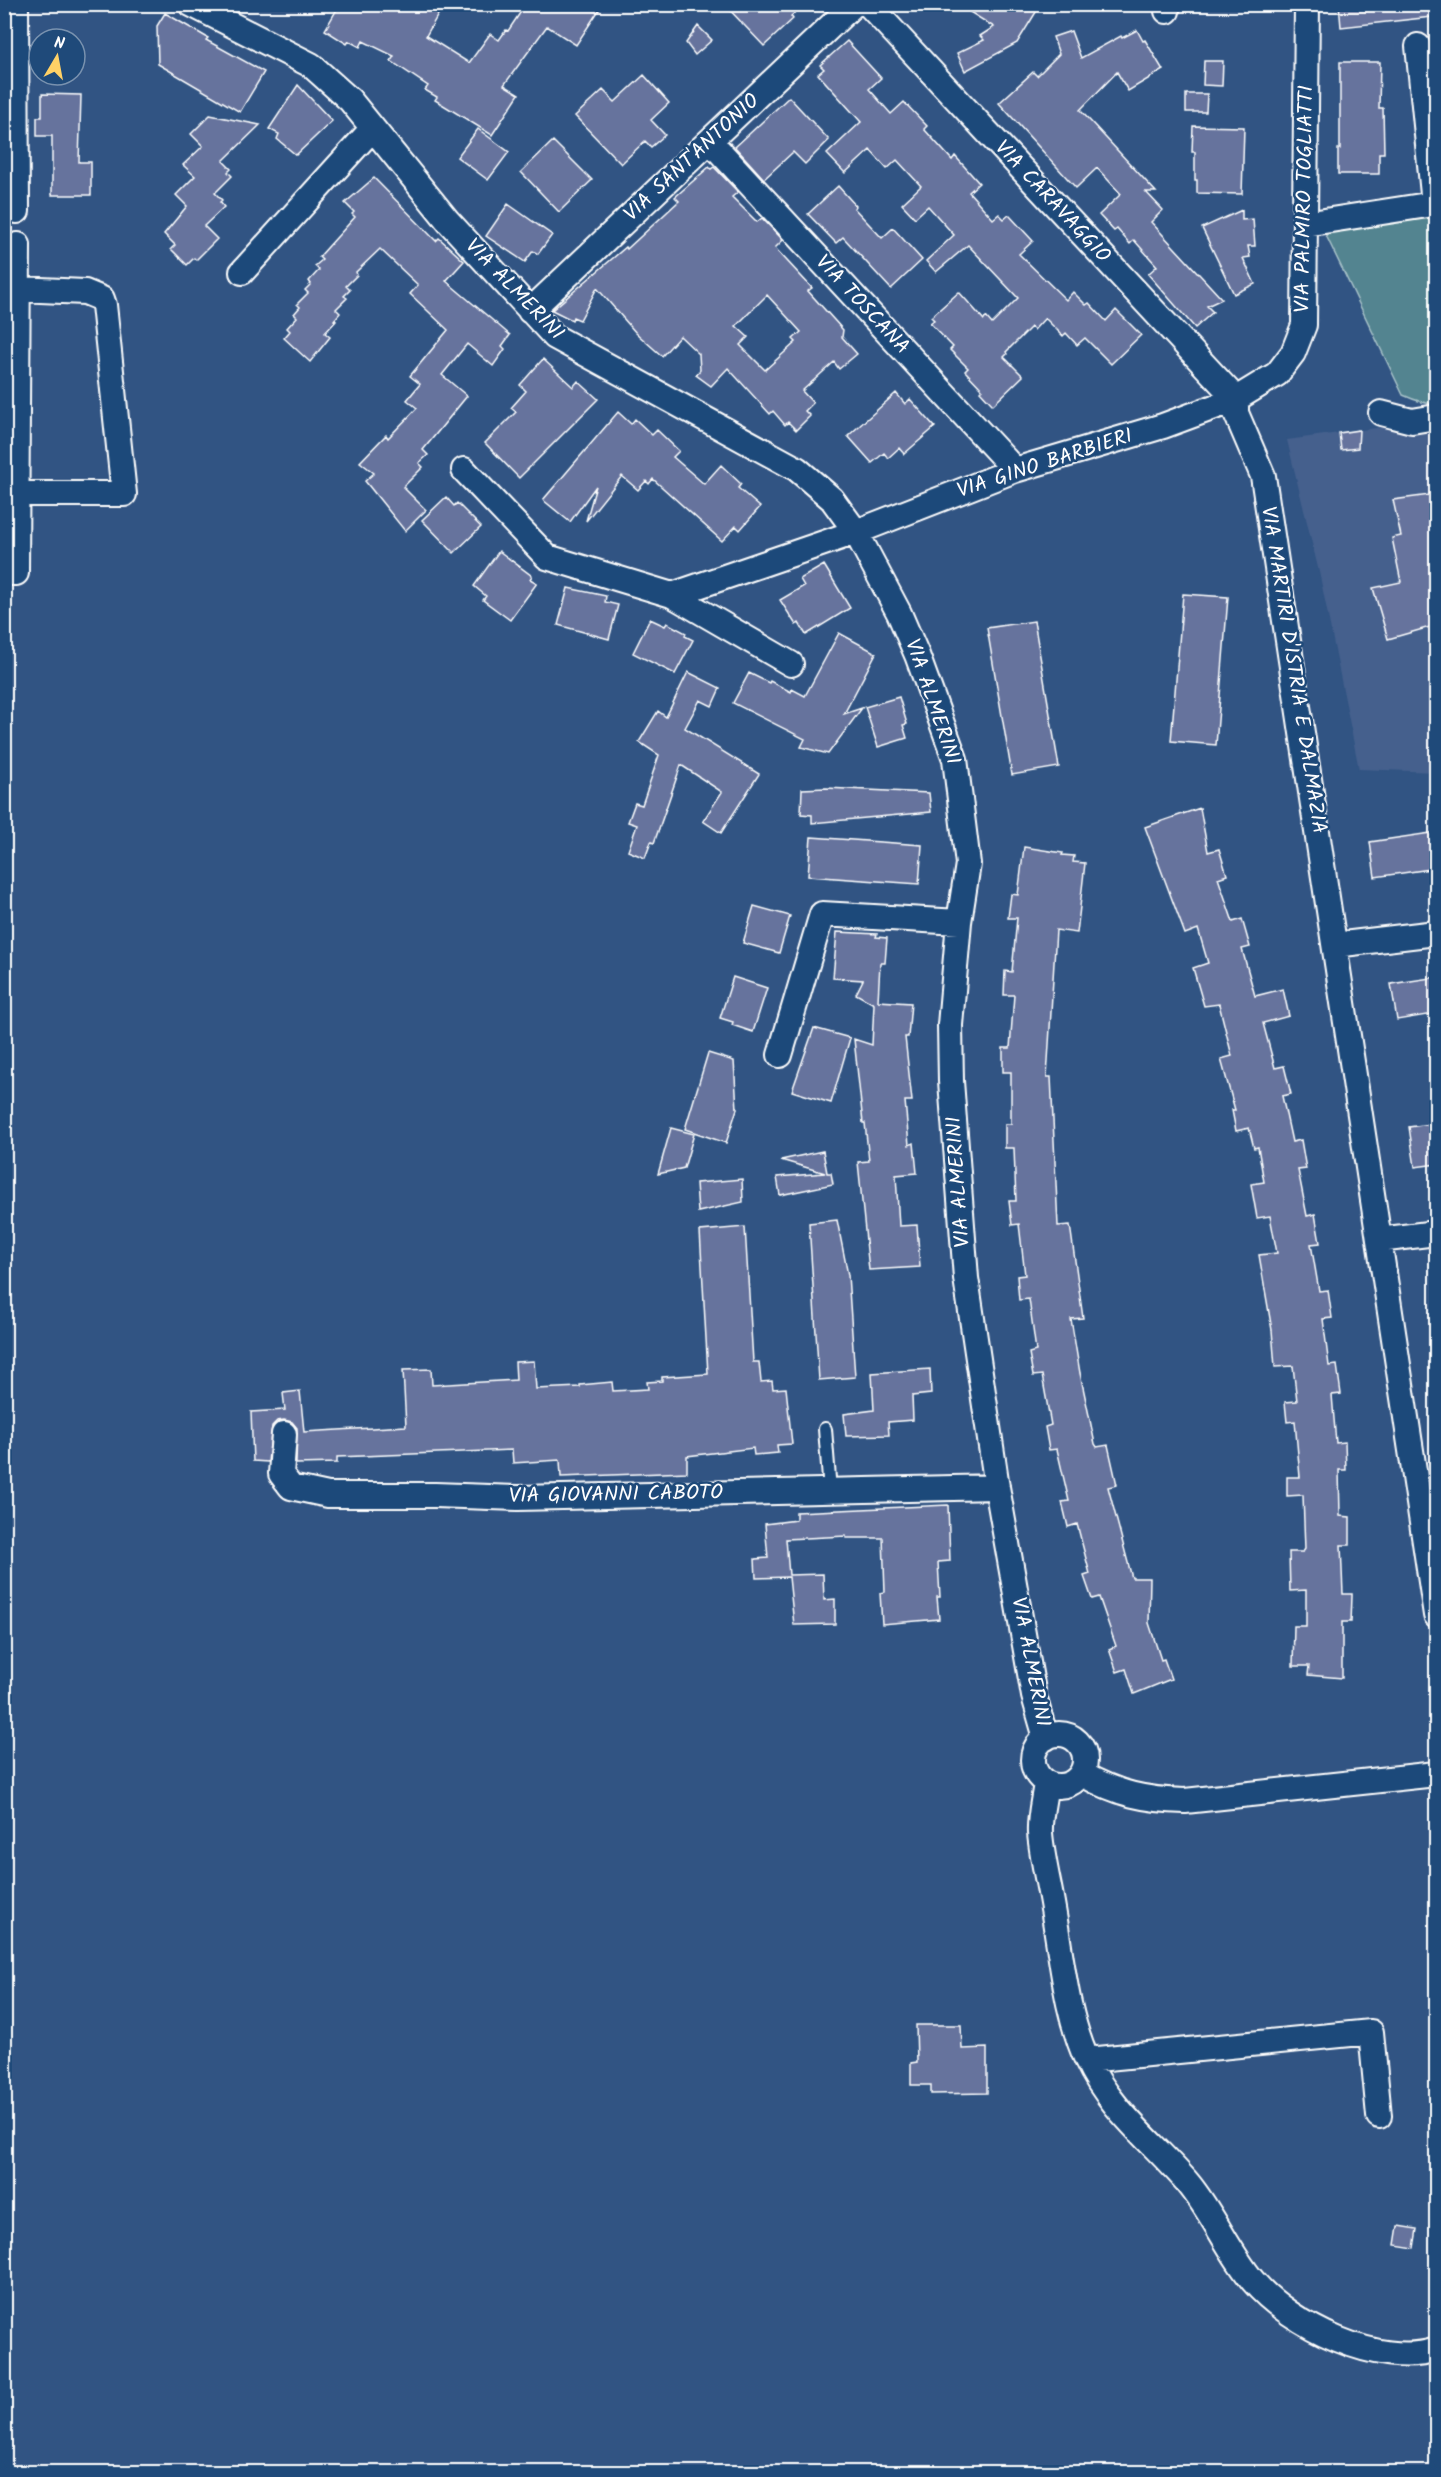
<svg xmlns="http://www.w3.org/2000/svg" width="1441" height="2477" font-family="Kalam,sans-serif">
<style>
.built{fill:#45608d}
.green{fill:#528490;stroke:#a8c2c8;stroke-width:1.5}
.building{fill:#66739d;stroke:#fff;stroke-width:1.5;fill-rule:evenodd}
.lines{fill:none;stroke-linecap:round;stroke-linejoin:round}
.service-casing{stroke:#fff;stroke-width:16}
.minor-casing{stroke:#fff;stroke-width:28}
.service{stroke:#1f4a7a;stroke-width:12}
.minor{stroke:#1f4a7a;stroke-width:24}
.labels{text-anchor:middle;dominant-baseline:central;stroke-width:5;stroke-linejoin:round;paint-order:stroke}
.street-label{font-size:21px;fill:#fff;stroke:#1f4a7a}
</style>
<rect width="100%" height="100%" fill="#315483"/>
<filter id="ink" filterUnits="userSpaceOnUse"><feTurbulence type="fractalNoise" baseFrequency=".0167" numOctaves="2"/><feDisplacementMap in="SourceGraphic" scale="12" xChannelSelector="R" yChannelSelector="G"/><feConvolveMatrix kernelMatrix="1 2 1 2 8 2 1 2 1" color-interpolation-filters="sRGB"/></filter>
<g filter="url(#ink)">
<path class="built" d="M1436,420v352l-77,-3 -39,-193 -33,-136z"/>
<path class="green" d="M1436,202v202c-12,0 -22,-4 -33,-9l-80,-166z"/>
<path class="building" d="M340,4h104l-18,32 43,27 21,-29 9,6 7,-10 2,1 18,-27h77l-27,41 -29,-19 -43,59 15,9 -27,41 -57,-35 2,-3 -12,-7 3,-4 -37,-25 3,-5 -31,-15 -3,6 -11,-6 -2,3 -22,-14z
M724,4h80l-13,12 2,3 -29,27z
M957,4h84l-24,39 -52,28 -8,-18 27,-13 -4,-4 14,-9z
M1339,4h92l1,13 -91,10z
M165,13l43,25 -2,2 58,32 -24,40 -82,-48 -1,-38z
M698,26l14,14 -17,15 -9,-12z
M1137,30l6,11 2,-1 18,30 -35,21 -11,-19 -37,38 76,82h-10l17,18 -12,12 71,77 -15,7 6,6 -18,16 -47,-54 9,-8 -23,-26 -4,4 -13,-15 -3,2 -15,-16 22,-21 -24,-26 -21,20 -77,-85 34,-31 4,4 22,-22 -6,-17 18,-6 10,27 40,-22 1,2z
M847,41l34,37 -12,11 22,25 13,-12 23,24 -3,3 28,31 3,-4 24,27 -10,9 24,27 6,-5 5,5 5,-4 24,26 -14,13 47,46 7,-8 13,13 3,-2 17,18 10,-11 25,25 -30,29 -26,-26 -8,7 -11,-12 -3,3 -18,-18 -11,12 -3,-3 -25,25 1,2 -3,3 19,19 -30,29 -13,-14 2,-2 -17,-18 3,-3 -18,-18 3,-3 -23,-24 4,-3 -3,-3 28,-25 25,28 2,-3 6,7 26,-26 -50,-53 -32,27 -10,-11 28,-26 -26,-29 -13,12 -13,-14 19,-18 -24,-26 -10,9 -17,-19 -25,23 -18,-19 34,-32 -43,-48 6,-5 -4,-4z
M1204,61h19l-1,25 -19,-1z
M1340,62h40l-1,46h4l1,45h-5v21h-41v-25h2z
M644,75l25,28 -18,17 14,15 -14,12 -6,-6 -24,23 -46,-48 28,-26 12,12z
M298,85l34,36 -36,34 -19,-16 2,-5 -10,-5z
M42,94l39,1 -2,67h12v33h-39v-59h-15v-19h5z
M1186,94h21l-1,18h-20z
M789,97l40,43 -24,24 -12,-12 -29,27 -29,-32z
M210,115l50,10 -37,36 8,8 -3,3 4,4 -17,17 7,7 -2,2 4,5 -20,19 13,13 -21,21 -2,-2 -7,7 -16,-16 4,-4 -11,-11 23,-28 -11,-11 19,-19 -12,-11 20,-19 -12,-12z
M1193,126l51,1 -2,67 -45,-1v-13h-2v-28h-3z
M478,129l31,23 -21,28 -31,-23z
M553,141l39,39 -33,32 -38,-40z
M709,167l2,2 3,-2 24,25 -6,5 25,25 5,-4 21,22 -8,8 37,40 -4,3 35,39 -1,7 15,17 -18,15 -5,-7 -32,29 11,12 -8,8 5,5 -14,14 -8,-8 -3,3 -12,-14 -3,3 -42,-46 -17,18 -15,-11 4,-5 -1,-16 -19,-18 -18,20 -26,-23 -39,-45 -17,32 -7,-3 -1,3 -20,-10 74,-63 1,2 52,-48 -4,-4zM767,295l34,37 -8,7 3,3 -31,28 -25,-25 8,-8 -12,-11z
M374,178l62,63 3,-3 25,23 -18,20 64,54 -8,11 3,3 -12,17 -26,-22 -25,31 25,21 -44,54 5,5 -9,8 4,4 -20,20 23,23 -21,21 -40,-50 9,-8 -14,-11 26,-27 2,3 29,-30 -10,-8 13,-16 -10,-8 38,-46 -38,-36 8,-9 -38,-36 -24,23 1,3 -11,11 4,4 -6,6 3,2 -11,11 4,4 -6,7 2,1 -11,12 5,4 -20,25 -26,-24 6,-7 -3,-3 10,-11 -3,-3 6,-7 -3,-3 11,-11 -3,-3 6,-6 -2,-3 10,-11 -4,-4 7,-6 -3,-3 36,-40 -3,-3 2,-2 -9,-9z
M838,186l18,20 -2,2 28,30 11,-10 29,32 -31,29 -48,-52 -7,6 -28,-29z
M508,204l44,31 -14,19 -5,-3 -8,11 -39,-26z
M1242,210v10l11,-1 2,27h-7l2,11 -7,1 12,26 -21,10 -32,-66z
M543,359l30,28 5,-6 20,18 -79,79 -34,-35 31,-31 -5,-4 15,-17 -6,-6z
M896,393l9,11 5,-5 25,28 -31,27 -5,-6 -11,10 -4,-5 -12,10 -24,-27z
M618,412l13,12 4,-5 17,16 5,-5 22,21 -6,6 31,27 17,-19 20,19 -3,4 22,19 -20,23 -4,-4 -14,15 -69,-62 -4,5 -3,-3 -8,9 -16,-14 -36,45 10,-35 -26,36 -27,-22z
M1359,430l-1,18 -17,2 -2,-17z
M1437,494v131l-49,14 -15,-51 28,-6 -9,-44 9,-2 -8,-36z
M446,497l8,9 3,-3 24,24 -27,26 -32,-33z
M499,551l33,25 -2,3 7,4 -27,37 -27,-20 3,-4 -12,-10z
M824,565l26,43 -44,27 -7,-12 -3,2 -16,-25 24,-14 -4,-7z
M568,588l38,8 -1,6 13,3 -9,34 -51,-14z
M1183,594l45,3 -12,148 -45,-4z
M650,619l15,7 2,-3 19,10 -1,3 8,4 -18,34 -42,-21z
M1034,621l25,146 -47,8 -25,-147z
M839,633l37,20 -32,61 18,-6 -34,46 -27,-7 4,-8 -72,-36 16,-30 20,10 1,-2 21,11 1,-3 13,7z
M688,672l32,16 -8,18 -12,-6 -15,28 74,46 -38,59 -18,-12 19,-29 -41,-27 -27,78 -3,-1 -6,16 -17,-7 9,-26 -9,-3 7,-19 7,2 17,-50 -20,-13 19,-31 8,6z
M899,697l8,27 -4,1 4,13 -29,9 -13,-40z
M826,788l103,5 2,19 -119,11v-8l-11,-1 1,-25z
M1200,808l8,44 11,-3 8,26 -9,3 15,44 9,-3 8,28 -8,2 13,47 28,-7 6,27 -26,7 12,45 9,-2 7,28 -9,2 10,46 9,-2 5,29 -8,1 9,46 8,-2 5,29 -9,1 8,47 9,-1 4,28 -9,1 6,47 8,-1 4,29 -9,1 4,48 9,-1 1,28h-7l1,46 10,1v28h-9l2,49h9v2l-1,26h-9v56l-34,-3 1,-9h-16l1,-40h12v-36l-16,1 -1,-39h14l2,-3 -2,-54 -16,1v-19h13l-5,-56 -8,1 -2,-20 12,-1 -4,-35 -18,1 -3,-37 -13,-75 18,-2 -7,-37 -13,2 -6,-34 13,-2 -6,-35 -4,1 -5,-20 -13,3 -4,-21h3l-14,-51 11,-3 -13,-52 -15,2 -11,-38 15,-5 -10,-34 -13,5 -40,-107z
M1437,832v36l-62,9 -5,-35z
M811,837l111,8 -3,39 -111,-8z
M1024,847l39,6 -1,2 12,1 -1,6 12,1 -8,70 -21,-3 -9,147h4l7,149 12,-1 13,93 -12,1 9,54 15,71 2,3 11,-2 9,40 -9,2 24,91h18l-1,45 12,37 3,-1 7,20 -37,15 -8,-25 -9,3 -8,-23 7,-3 -17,-49 -7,2 -8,-23 6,-2 -13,-50 -9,3 -6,-25 7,-1 -12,-52 -8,1 -4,-23 6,-2 -9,-50 -9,1 -4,-23 7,-2 -7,-52 -10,1 -2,-24 8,-1 -6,-51 -7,1 -3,-24h7l-2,-53h-9v-24h6v-52h-8v-24h7l4,-53h-10l1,-24 7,1 5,-54h-9l3,-24 7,1z
M754,906l36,10 -11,37 -36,-10z
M837,932l40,2 -1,3 11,1 -2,25h-5l-2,38 33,2 -3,34h-3l7,64h-7l4,44 5,-2 3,30 -21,2 3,51 18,-1 3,42 -51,3 -11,-108 11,-1 -4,-38h-2l-9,-84 18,6 2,-41 -18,-10 7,-14 -30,-2z
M733,977l34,11 -14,44 -21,-7 1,-3 -13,-4z
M1437,977v31l-5,1 1,5 -36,6 -6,-36z
M814,1028l36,10 -19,65 -39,-12z
M708,1053l26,8 3,48 -11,34 -41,-14z
M1437,1123v41l-22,3 -6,-40z
M671,1128l23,6 -10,34 -26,6z
M823,1151l4,22h4l2,11 -53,11 -3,-18 48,-4 -44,-13z
M742,1179l1,23 -45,10 -2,-29z
M837,1220l11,55 7,102 -36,3 -10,-157z
M745,1227l8,135h6l2,20 11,-1 1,8 13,-1 6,56 -15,1 1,8 -24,2 -1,-7 -66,8v16l-126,5 -1,-17 -47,3 -1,-13 -175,7v6l-41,1 1,-36 -5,-6 -8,-2 -7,1 -5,5 -4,36 -15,-1 -2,-49 34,-2 -2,-17 17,-2 4,41 102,-6 -3,-56 28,-1 1,16 84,-5 -1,-18 19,-1 2,28 44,-2v-2l32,-3 1,9 35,-2 -1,-7 15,-1v-4l46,-3 -8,-143z
M930,1369l1,25 -19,2 1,24 -25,2 1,13 -43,1 -2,-22 30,-4 -2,-37z
M948,1505l2,56 -12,1 2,35h-3l2,22 -57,5 -2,-31 5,-1 -2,-54h-37v-2l-60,3 3,36 34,-1 1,26 11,-1v25l-41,1 -5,-48 -33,1 -1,-19 13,-1 -3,-34 31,-4v-8z
M916,2025h45l1,24 25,-1v45l-56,1v-9h-20v-22l6,-1z
M1398,2226l19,3 -3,19 -19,-3z"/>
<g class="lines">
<defs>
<path id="service" d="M825,1429l5,62"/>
<path id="minor" d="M16,4l1,207
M191,4l120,61 39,35 98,121 107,116 242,132 35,30 24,33 43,81 18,42 38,104 13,105 -9,58 -9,103 1,56 15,197 31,209 37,209 12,42
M868,4l368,395
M1167,11v-7
M710,141l305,329
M1305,224l129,-20 -16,-158
M242,272l130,-143
M530,311l324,-307
M1236,399v14l27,63 173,1139
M1381,413l31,8 24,-4
M464,470l83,87 125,38 184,-63 159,-62 148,-44 73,-27 41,-25 16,-21 11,-28 3,-321
M16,494h108l-20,-189 -2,-6 -17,-7 -67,-3
M4,573h12l2,-328
M672,595l119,69
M1335,945l101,-12
M780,1055l42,-141 137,8
M1379,1240l57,-7
M284,1434l-3,40 10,13 37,8h107l83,3 479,-11
M1033 1760a26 26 0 1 1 52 0a26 26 0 1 1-52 0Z
M1082,1774c36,20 63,26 103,27l251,-27
M1046,1783c-2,16 -7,34 -6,50 2,25 9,51 13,76 9,50 13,105 34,151 22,49 67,83 101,123 25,30 40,68 65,98 37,44 127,88 183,69
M1087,2060l284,-28 8,84"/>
</defs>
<use href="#service" class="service-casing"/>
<use href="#minor" class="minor-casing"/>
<use href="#service" class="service"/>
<use href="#minor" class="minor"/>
</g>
</g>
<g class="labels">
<g class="street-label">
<text transform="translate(692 158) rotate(-43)">VIA SANT'ANTONIO</text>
<text transform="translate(1305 199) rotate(-89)">VIA PALMIRO TOGLIATTI</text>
<text transform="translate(1052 202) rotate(47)">VIA CARAVAGGIO</text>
<text transform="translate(514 290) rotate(46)">VIA ALMERINI</text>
<text transform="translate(862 305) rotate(47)">VIA TOSCANA</text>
<text transform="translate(1045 464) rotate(-18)">VIA GINO BARBIERI</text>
<text transform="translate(1293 670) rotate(81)">VIA MARTIRI D'ISTRIA E DALMAZIA</text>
<text transform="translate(932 702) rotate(71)">VIA ALMERINI</text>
<text transform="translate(959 1182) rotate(-94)">VIA ALMERINI</text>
<text transform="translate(616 1495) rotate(-1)">VIA GIOVANNI CABOTO</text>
<text transform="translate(1030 1662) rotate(79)">VIA ALMERINI</text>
</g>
</g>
<rect width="1441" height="2477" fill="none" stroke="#1f4a7a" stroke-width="24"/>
<rect x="12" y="12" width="1417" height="2453" fill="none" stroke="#fff" stroke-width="2" filter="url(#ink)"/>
<g transform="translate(57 57) rotate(10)"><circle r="28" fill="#1f4a7a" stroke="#7992af" stroke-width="1.5"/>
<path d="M0-4.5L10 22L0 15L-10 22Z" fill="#ffd166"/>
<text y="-9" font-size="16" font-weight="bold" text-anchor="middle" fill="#ffffff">N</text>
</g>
</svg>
